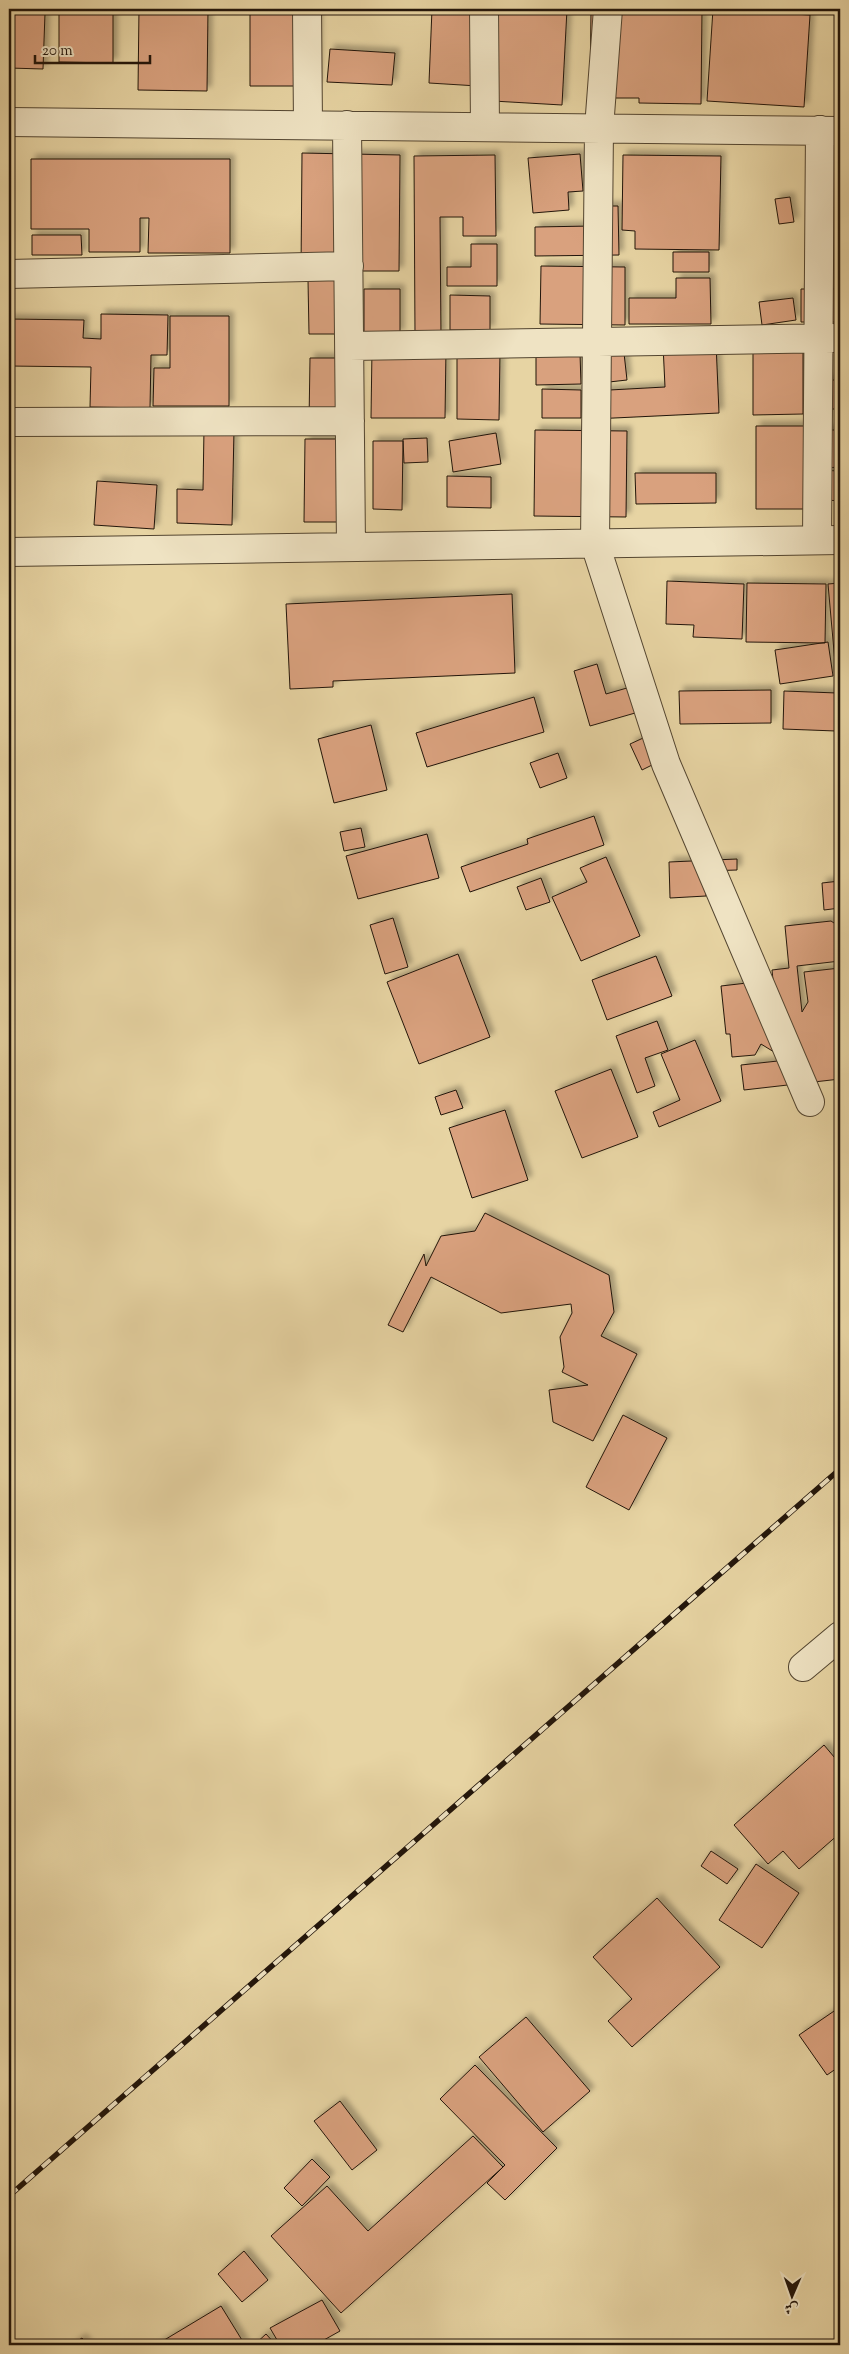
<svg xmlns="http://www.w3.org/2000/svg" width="849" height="2354" font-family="'Sorts Mill Goudy',Amiri,serif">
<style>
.building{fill:#d9a17e;stroke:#22150a;filter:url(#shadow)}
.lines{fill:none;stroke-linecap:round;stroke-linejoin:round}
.minor-casing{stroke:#534530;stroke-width:30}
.minor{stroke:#efe3c3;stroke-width:28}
.rail-casing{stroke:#22150a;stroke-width:5.5}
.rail{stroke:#efe3c3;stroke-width:4;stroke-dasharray:11;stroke-linecap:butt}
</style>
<defs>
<filter id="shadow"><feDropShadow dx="4.5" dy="-4.5" stdDeviation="2.5" flood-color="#0004"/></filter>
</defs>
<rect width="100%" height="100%" fill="#e7d4a3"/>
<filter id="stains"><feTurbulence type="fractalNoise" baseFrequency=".004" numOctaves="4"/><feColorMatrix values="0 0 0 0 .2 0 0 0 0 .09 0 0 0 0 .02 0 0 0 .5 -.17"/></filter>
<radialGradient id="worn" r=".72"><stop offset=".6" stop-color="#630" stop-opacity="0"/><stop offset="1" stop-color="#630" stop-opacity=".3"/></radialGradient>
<path class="building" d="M59,9h54v54l-54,-1z
M139,9h69l-1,82 -69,-1z
M250,9h68l-1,77h-67z
M432,9l50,2 -4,75 -49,-3z
M498,9h69l-5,96 -69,-4z
M591,9h111l-1,95 -62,-1v-5h-49z
M713,9l97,6 -6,92 -97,-6z
M9,12l36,1 -2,56 -34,-1z
M330,49l65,4 -3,32 -65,-3z
M302,153l98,2 -1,116h-98z
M580,154l3,37 -15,1 1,18 -36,3 -5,-55z
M495,155l1,81h-33v-19h-23l1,119 -26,-1 -1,-179z
M623,155l98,1 -2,94 -84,-1v-18l-13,-1z
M31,159h199v94h-82l1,-35h-9v34h-51v-23h-58z
M790,197l4,25 -15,2 -4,-25z
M592,206h26l1,49 -84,1v-29l57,-1z
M32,235h49l1,20h-50z
M471,244h26v42h-50v-19h24z
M673,252h36v20h-36z
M541,266l84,1v58l-85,-1z
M676,278h34l1,46h-82v-26h47z
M357,279v55h-48l-1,-54z
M364,289h36v45h-36z
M801,289h39v33h-39z
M450,295l40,1v34h-40z
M793,298l3,22 -34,5 -3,-23z
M101,314l67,1 -1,40h-16l-1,53 -60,-1 1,-40 -82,-1v-47l75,1 -1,18 18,1z
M170,316h59v90h-76l1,-38h16z
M753,341h50v73l-50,1z
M716,343l3,70 -126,6 -2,-28 74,-4 -2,-42z
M372,349h74l-1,69h-74z
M457,352h43l-1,68 -42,-1z
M624,353l3,27 -36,4 -4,-27z
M536,354h44l1,30 -45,1z
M310,358h48l-1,66 -48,-1z
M812,380h28v29h-28z
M542,389l39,1v28h-39z
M756,426h51v83h-51z
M204,429l30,1 -2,95 -55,-2v-34l26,1z
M535,430l92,1 -1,86 -92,-1z
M824,430h16v37l-16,1z
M496,433l5,31 -48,8 -4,-31z
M427,438l1,24 -24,1 -1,-24z
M305,439h53l-1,83h-53z
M373,441h30l-1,69 -29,-1z
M815,470l25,1v30l-27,-2z
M635,473h81v30l-80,1z
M447,476l44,1v31l-44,-1z
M97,481l60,4 -3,44 -60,-4z
M667,581l77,3 -2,55 -49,-2 1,-12 -28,-1z
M747,583l79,1 -1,59 -79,-1z
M840,583v136l-12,-135z
M512,594l3,79 -182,8v6l-43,2 -4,-85z
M828,642l5,34 -53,8 -5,-34z
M597,664l9,30 28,-8 8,25 -52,15 -16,-55z
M771,690v33l-91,1 -1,-33z
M784,691l53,2 -1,38 -53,-2z
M534,697l10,35 -117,35 -11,-34z
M371,725l16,65 -53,13 -16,-64z
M652,734l12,25 -22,11 -12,-26z
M558,753l9,25 -27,10 -10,-25z
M594,816l10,29 -134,47 -9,-25 67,-23 -1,-5z
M361,828l4,19 -21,4 -4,-19z
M427,834l12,44 -81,21 -12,-43z
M606,857l34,79 -59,25 -29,-64 35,-15 -7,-14z
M737,859v11l-32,1 1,25 -36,2 -1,-36z
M541,878l9,24 -24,8 -9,-23z
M840,881v27l-16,2 -2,-27z
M393,918l15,49 -23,7 -15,-49z
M831,921l9,6v34l-43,5 5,46 6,-10 -4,-30 36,-4v111l-96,11 -3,-25 46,-5 -26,-16 -6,11 -23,2 -2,-23h-4l-5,-48 52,-6 -1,-10 17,-2 -4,-42z
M458,954l32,83 -71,27 -32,-82z
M656,956l16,40 -65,24 -15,-40z
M657,1021l11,29 -23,8 10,28 -18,7 -21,-57z
M695,1040l26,61 -62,26 -6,-15 27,-12 -19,-46z
M611,1069l27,68 -56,21 -27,-67z
M456,1090l7,18 -22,7 -6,-18z
M505,1110l23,70 -56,18 -23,-70z
M485,1213l124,62 5,37 -13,24 36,18 -44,87 -40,-19 -4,-32 39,-5 -26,-13 2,-5 -4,-30 12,-24 -1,-9 -70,9 -70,-36 -28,55 -15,-7 36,-71 2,12 15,-30 34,-5z
M623,1415l44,23 -38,72 -43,-23z
M824,1745l16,19v69l-41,36 -16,-18 -15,13 -34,-39z
M711,1851l27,18 -11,15 -26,-18z
M756,1864l43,29 -37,55 -43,-28z
M657,1898l63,69 -88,80 -24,-26 24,-22 -39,-42z
M840,2007v59l-13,9 -28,-40z
M526,2017l64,74 -47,41 -64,-75z
M475,2065l82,83 -52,52 -18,-17 18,-18 -65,-66z
M340,2101l37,49 -25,20 -38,-49z
M473,2136l30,31 -162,146 -70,-77 56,-50 41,45z
M312,2159l18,18 -28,29 -18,-18z
M244,2251l24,29 -26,22 -24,-28z
M322,2300l18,31 -25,14h-35l-10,-17z
M221,2306l24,39h-89z
M266,2334l10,11h-22z
M82,2338l6,7h-17z"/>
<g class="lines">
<defs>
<path id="minor" d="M307,9l1,116
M484,9l1,118
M608,9l-9,119 -4,416 71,220 144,338
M9,122l831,9
M347,125l4,422
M9,274l340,-8
M350,346l490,-8
M9,422l341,-1
M817,540l3,-410
M9,552l831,-12
M803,1667l37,-31"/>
</defs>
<use href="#minor" class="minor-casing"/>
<use href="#minor" class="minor"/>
<defs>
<path id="rail" d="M9,2196l831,-727"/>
</defs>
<use href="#rail" class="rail-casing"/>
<use href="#rail" class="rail"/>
</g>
<rect width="849" height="2354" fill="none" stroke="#e7d4a3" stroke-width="30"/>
<rect x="10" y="10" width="829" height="2334" fill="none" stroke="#22150a" stroke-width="2.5"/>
<rect x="15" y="15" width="819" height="2324" fill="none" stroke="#22150a"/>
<g transform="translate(792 2296) rotate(182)" stroke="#efe3c3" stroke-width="4" paint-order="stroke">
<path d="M0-4L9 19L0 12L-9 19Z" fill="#22150a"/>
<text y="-8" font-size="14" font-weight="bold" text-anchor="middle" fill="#22150a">ش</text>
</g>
<path d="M35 55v8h115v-8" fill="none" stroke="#22150a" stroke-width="2.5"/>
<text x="42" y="55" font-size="15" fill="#22150a" stroke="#efe3c3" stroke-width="4" paint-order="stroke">20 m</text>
<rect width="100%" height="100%" filter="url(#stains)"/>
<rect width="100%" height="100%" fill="url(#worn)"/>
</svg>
